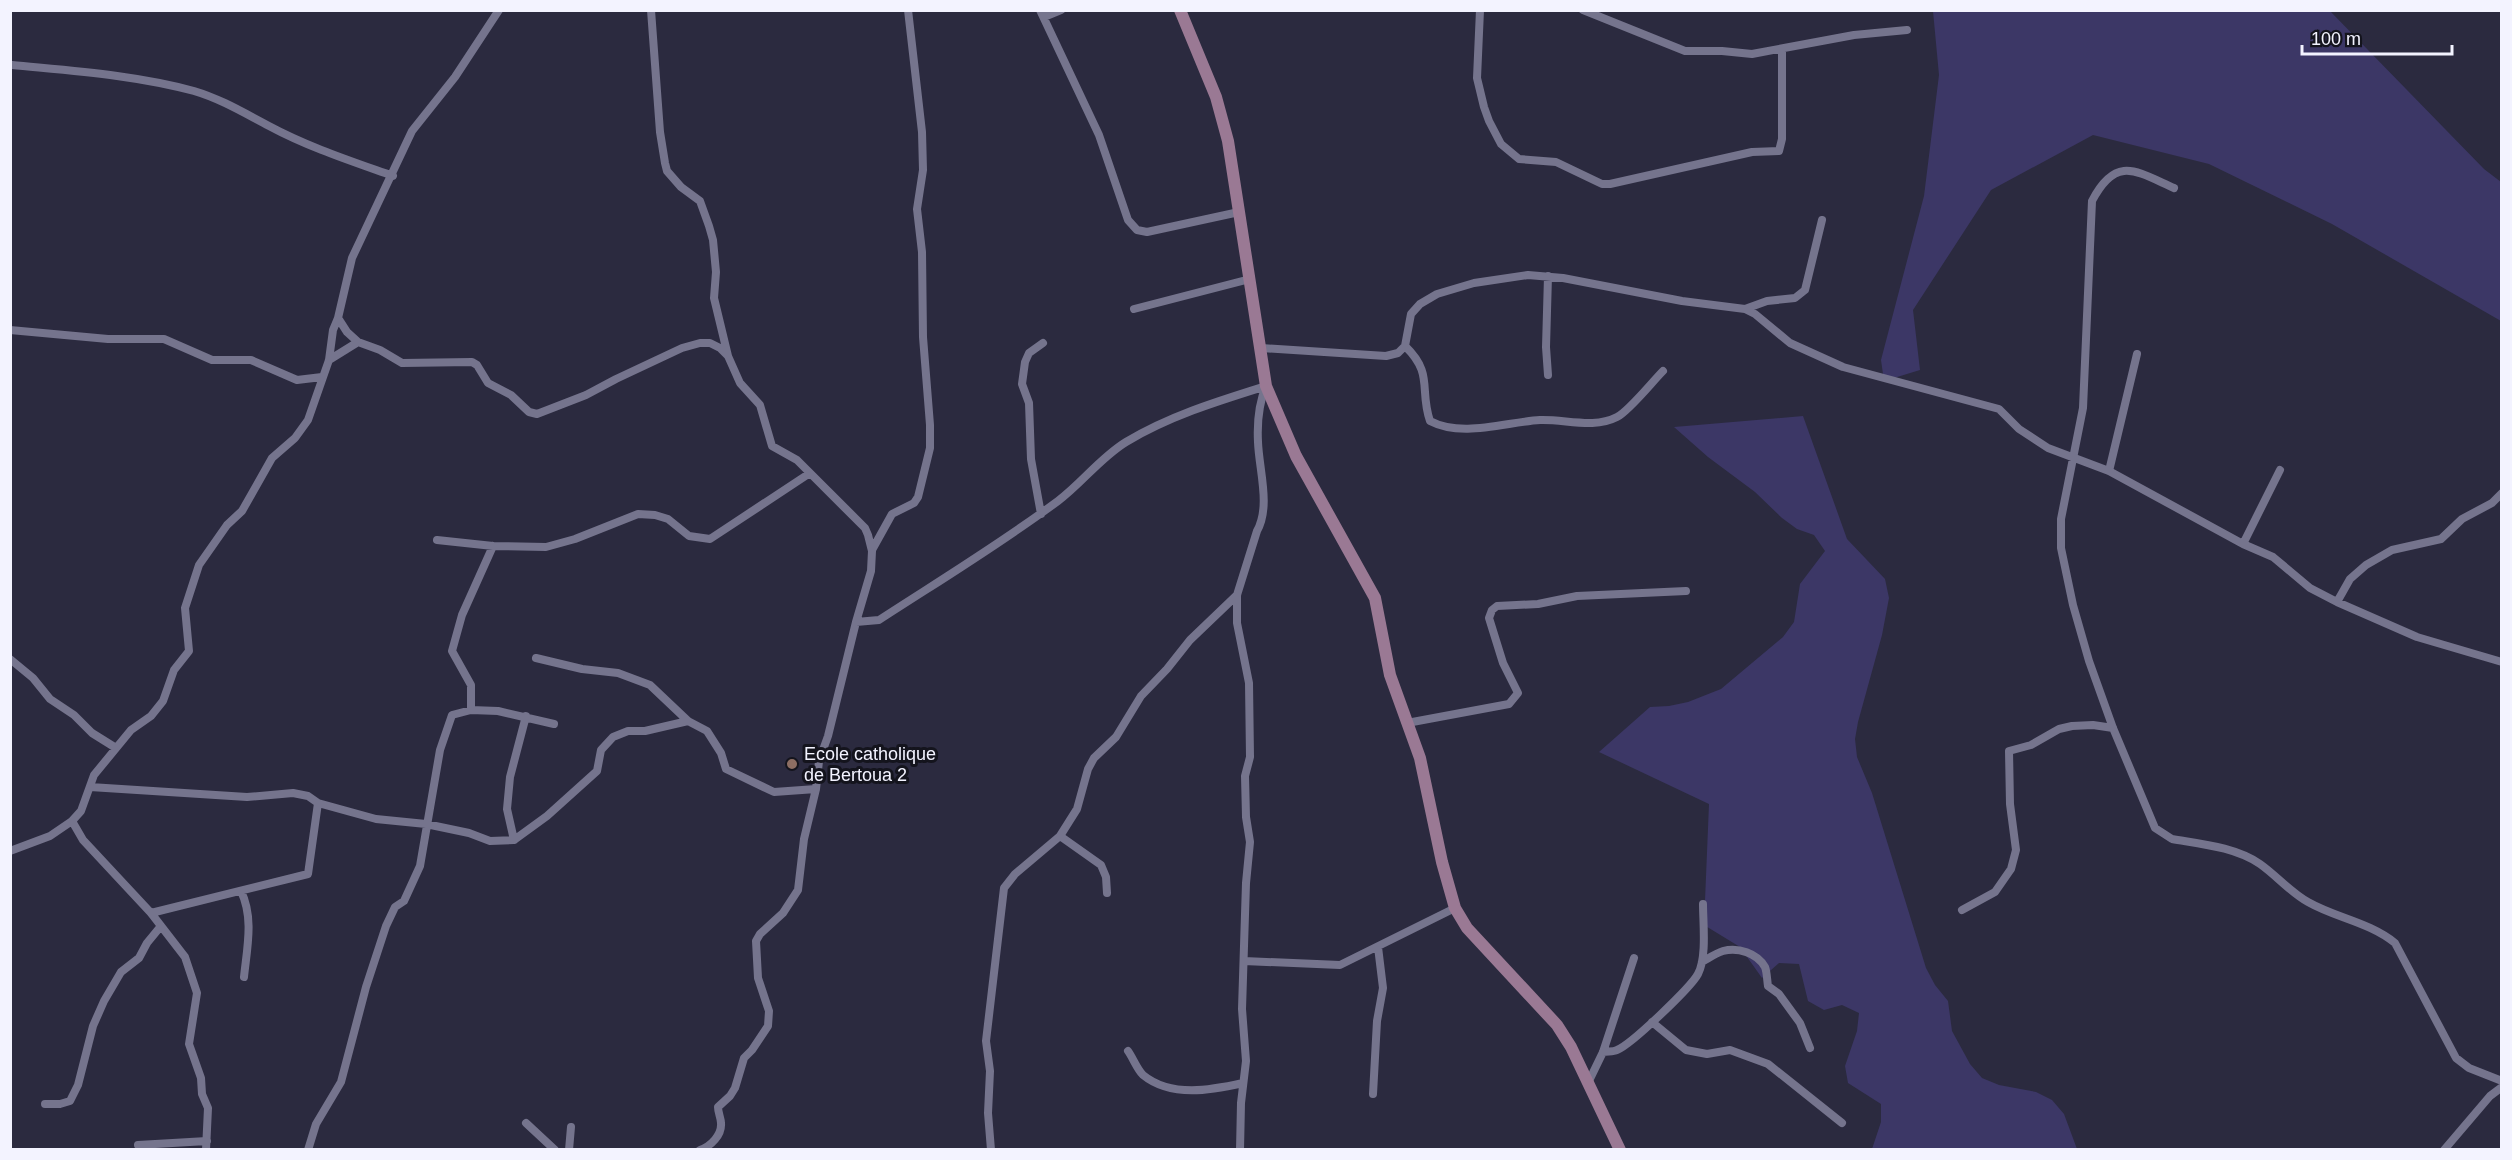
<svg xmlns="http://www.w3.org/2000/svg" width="2512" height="1160" font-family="Helvetica,sans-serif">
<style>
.green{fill:#3c3766}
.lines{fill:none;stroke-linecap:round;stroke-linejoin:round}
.street{stroke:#75748d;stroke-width:8}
.secondary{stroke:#9a7994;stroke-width:12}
.education-dot{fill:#8d6e63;stroke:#14141d;stroke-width:2}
.labels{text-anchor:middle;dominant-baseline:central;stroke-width:6;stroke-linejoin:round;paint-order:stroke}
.poi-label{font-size:18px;fill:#f3f3ff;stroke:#14141d;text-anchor:start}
</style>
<rect width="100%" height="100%" fill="#2b2a3f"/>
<path class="green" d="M1933,11h397l154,158 17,13v139l-169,-97 -123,-60 -116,-29 -102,55 -78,120 7,60 -36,11 -3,-21 43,-164 15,-121z
M1803,416l44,123 38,40 4,19 -7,37 -24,87 -3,17 2,18 15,36 54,175 9,17 13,16 4,30 18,33 12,14 17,7 37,7 16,8 12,14 13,35h-205l9,-27v-18l-33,-21 -3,-17 12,-35 2,-18 -17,-8 -18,5 -16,-9 -9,-37 -20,-1 -17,15 -22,-31 -36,-22 5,-121 -110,-52 51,-45 19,-1 19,-4 33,-13 62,-52 11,-15 6,-38 25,-33 -11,-16 -17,-6 -15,-11 -27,-26 -47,-35 -34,-30z"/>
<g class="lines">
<path class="street" d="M499,10l-44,67 -43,54 -60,127 -14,60 9,14 11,10 22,8 22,13 70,-1 5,3 11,18 23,12 18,17 8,2 49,-19 30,-16 66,-31 18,-5h10l10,5 8,8 12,27 20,22 12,41 25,14 68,68 3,7 4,16 -1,20 -15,51 23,-2c60,-39 121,-76 179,-119 24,-18 42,-43 68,-59 43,-26 92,-41 140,-56
M651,10l9,122 5,31 2,8 14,16 19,14 9,25 4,14 3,32 -2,26 14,58
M1040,10l59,125 29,85 9,10 10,2 92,-20
M1480,10l-3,68 7,29 5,14 12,23 18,15 37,3 46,22h8l142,-32 27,-1 3,-12v-89
M1583,10l102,41h37l30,3 102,-19 53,-5
M1044,17l17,-7
M12,65c61,6 123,10 182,26 27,8 50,22 75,35 39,21 82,35 124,50
M2174,188c-38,-17 -58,-33 -82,13l-9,207 -22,111v29l12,57 16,56 24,67 42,100 17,11c29,5 63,8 88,25 17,12 30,28 48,38 28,16 61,20 87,41l61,115 13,10 33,13
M1548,276l-2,71 2,28
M1134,309l116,-30
M1745,309l22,-8 28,-3 10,-8 17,-70
M10,330l98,9h56l48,21h39l46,20 25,-3
M1405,346c29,28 14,43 25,75 32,17 76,1 110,-1 25,-1 54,9 77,-3 12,-6 35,-35 46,-46
M1261,348l125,8 12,-3 7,-7 6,-32 9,-10 17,-10 37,-11 54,-8 35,3 119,23 63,8 10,5 35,29 53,24 156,42 20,20 29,19 61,23 134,73 30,13 37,31 27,14 80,35 85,25
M329,360l29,-18
M2109,471l28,-117
M1041,514l-10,-55 -2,-56 -7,-19 3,-22 4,-9 14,-10
M437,540l56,6 53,1 29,-8 63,-25 17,1 13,4 21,17 21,3 100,-66
M2243,544l37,-74
M872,550l20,-36 22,-11 4,-6 12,-49v-23l-7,-88 -1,-85 -5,-43 6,-39 -1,-38 -14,-122
M2337,602l13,-23 16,-14 26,-15 49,-11 21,-20 30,-16 10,-10
M536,658l46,11 36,4 32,12 38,36 19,10 14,22 5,16 48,23 42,-3
M10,659l23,19 17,21 24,16 18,18 24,15
M471,710l27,1 56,13
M1407,723l102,-19 9,-11 -15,-30 -14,-45 3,-8 5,-4 41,-2 39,-8 109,-5
M90,787l157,10 46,-4 15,3 10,7 58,16 50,5 43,9 21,8 24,-1 33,-24 50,-45 4,-21 12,-13 15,-6h17l43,-10
M72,821l11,19 68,73 34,44 12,36 -8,51 12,34 1,16 6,14 -2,42
M1060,836l41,29 5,12 1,16
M514,840l-7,-31 3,-32 16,-61
M10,851l40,-15 22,-15 9,-10 13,-36 37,-45 20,-14 12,-15 11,-31 15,-19 -4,-43 14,-43 28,-40 15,-14 30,-53 23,-20 13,-18 21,-60 4,-30 5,-12
M241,891c13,27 6,57 3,86
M1962,910l33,-18 16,-23 5,-19 -6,-46 -1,-53 22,-6 28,-16 13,-3 21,-1 20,3
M151,913l157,-39 10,-71
M1244,961l96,4 115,-57
M1702,962c7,-4 14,-9 21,-11 15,-4 34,2 42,16 2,5 2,13 3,19l11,8 21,29 10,25
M1652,1022l34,28 21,4 23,-4 38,14 74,59
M1128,1051c5,7 9,18 15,24 28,23 69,15 100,8
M1603,1052c5,-1 10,0 14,-2 15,-6 74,-63 81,-76 9,-17 5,-51 5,-70
M1588,1083l15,-31 31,-94
M1373,1094l4,-73 6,-33 -5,-41
M45,1104h15l10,-3 8,-16 15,-59 11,-25 17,-29 18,-14 8,-15 14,-17
M526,1123l29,27
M138,1145l69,-4
M308,1150l8,-26 25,-42 25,-95 20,-61 9,-19 9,-6 16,-35 20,-116 12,-35 19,-5v-25l-19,-34 10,-36 31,-69
M569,1150l2,-23
M700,1150c11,-4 22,-15 21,-27 0,-5 -3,-10 -3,-16l12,-11 5,-8 9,-30 8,-8 16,-24 1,-15 -11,-33 -2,-37 4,-7 23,-21 15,-23 6,-51 12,-50 3,-28 9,-25 28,-114
M991,1150l-3,-37 2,-42 -4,-30 18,-153 11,-14 45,-38 17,-27 11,-40 6,-11 22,-21 25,-41 26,-27 23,-29 47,-45
M1240,1150l1,-47 5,-42 -4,-52 4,-126 4,-41 -4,-25 -1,-41 5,-19 -1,-74 -12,-60v-28l20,-64c14,-25 2,-61 1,-89 -1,-19 1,-39 8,-56
M2444,1150l46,-54 12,-9"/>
<path class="secondary" d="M1180,10l36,87 12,44 38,245 30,70 79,142 15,77 30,83 22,104 13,46 12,20 90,97 14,22 49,103"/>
</g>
<circle class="education-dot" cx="792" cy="764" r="6"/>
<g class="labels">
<g class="poi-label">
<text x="804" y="754">Ecole catholique<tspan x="804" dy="21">de Bertoua 2</tspan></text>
</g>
</g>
<rect width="2512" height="1160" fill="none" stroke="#f3f3ff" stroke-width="24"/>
<path d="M2302 45v9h150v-9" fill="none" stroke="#f3f3ff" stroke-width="3"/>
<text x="2311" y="45" font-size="18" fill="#f3f3ff" stroke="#14141d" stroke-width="4.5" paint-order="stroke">100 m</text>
</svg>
